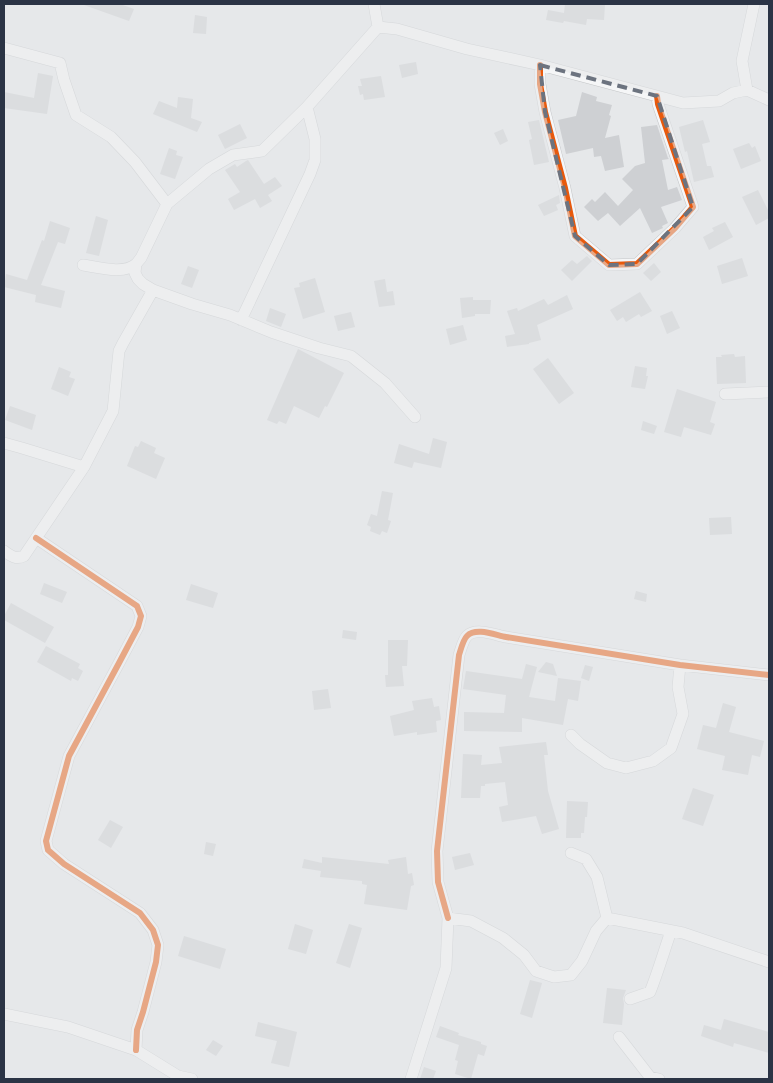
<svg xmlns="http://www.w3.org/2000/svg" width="773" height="1083" font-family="'Fira Sans Condensed',sans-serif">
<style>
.building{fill:#ced0d3}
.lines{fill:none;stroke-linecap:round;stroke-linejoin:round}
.minor-casing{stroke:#c4c6c8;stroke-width:12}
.minor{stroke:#f5f6f7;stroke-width:11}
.cycleway-casing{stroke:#f4f6f9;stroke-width:9}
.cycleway{stroke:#e8590c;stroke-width:6}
.marked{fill:none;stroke:#6c737f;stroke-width:4;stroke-dasharray:10 6;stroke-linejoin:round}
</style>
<rect width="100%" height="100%" fill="#e6e8ea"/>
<path class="building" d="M85,4h35l14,5 -5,12 -45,-16z
M565,4h40l-1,16 -17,-1 -1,6 -22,-4 -1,2 -17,-3 2,-10 16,3z
M195,15l12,2 -1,17 -13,-1z
M416,62l2,12 -16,4 -3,-13z
M38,73l15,3 -6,38 -43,-6v-16l30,6z
M381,76l4,21 -21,3 -1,-6 -3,1 -2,-9h4l-2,-7z
M582,92l15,5 -1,4 16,4 -3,10 2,1 -6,22 14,-3 5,32 -19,4 -4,-15 -7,1 -1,-9 -27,6 -8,-34 18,-4z
M178,97l15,2 -2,19 11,4 -5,10 -44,-18 6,-13 18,7z
M539,120l10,42 -15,3 -5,-25 3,-1 -4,-17z
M703,120l7,22 -8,2 5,22h4l3,11 -20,5 -7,-31 -2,1 -6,-25z
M240,124l7,14 -22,11 -7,-14z
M657,125l11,33 1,1 -7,1 6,30 9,-3 5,13 -21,7 7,16 -6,3 1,2 -11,5 -12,-25 -20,18 -12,-13 -10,8 -14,-14 8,-8 3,3 10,-10 13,14 15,-16 -11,-11 13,-13 10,-3 -4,-36z
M503,129l5,12 -8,4 -6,-12z
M749,143l3,5 3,-2 6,15 -20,8 -8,-20z
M169,148l8,3 -1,4 7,2 -8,22 -15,-5z
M248,160l16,24 11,-7 7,9 -14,9 4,6 -12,7 -5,-9 -21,11 -6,-11 12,-7 -15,-22 10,-6 2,3 9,-6z
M758,190l11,22v6l-13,7 -14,-28z
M559,195l1,8 -4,2 2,5 -14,6 -6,-11z
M96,216l12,4 -9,36 -13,-3z
M50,221l20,7 -5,16 -7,-2 -17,43 24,6 -4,17 -26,-6 1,-7 -32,-8 2,-13 21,6 15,-40 2,1z
M725,222l8,15 -24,13 -6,-13 11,-6 -2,-3z
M587,256l5,5 -20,20 -11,-11 11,-10 5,4z
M742,258l6,18 -26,8 -5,-18z
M654,263l7,9 -10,9 -8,-8z
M188,266l11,4 -7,18 -11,-4z
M315,278l10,34 -22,7 -9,-31 6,-1 -1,-4z
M385,279l2,13 6,-1 2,14 -16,2 -5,-26z
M640,292l12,19 -11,6 -2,-3 -13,8 -3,-5 -6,4 -7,-11z
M567,295l6,14 -36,16 4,15 -12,3v1l-22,3 -2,-11 10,-2 -8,-23 10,-3 1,3 26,-12 4,6z
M473,297v3h18l-1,14h-15v2l-13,2 -2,-20z
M270,308l16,6 -5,13 -15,-6z
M672,311l8,17 -13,6 -7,-18z
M351,312l4,15 -17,4 -4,-15z
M463,325l4,15 -17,5 -4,-16z
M298,349l46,24 -17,34 -2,-1 -6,12 -25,-12 -8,18 -7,-3 -2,3 -10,-4z
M734,354l1,3 10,-1 1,27 -29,1 -1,-27h6l-1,-2z
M548,358l26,35 -15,11 -26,-35z
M635,366l12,2 -1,8h2l-3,13 -14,-2z
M59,367l12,5 -2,5 6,2 -7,17 -17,-7z
M677,389l39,13 -6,20 5,2 -4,11 -27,-8 -3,10 -17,-5z
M10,406l26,9 -4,15 -27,-10z
M643,421l14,5 -3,8 -13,-4z
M433,438l14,4 -6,26 -27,-6 -2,6 -18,-5 5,-19 30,10z
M141,441l15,7 -2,5 11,5 -9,21 -29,-13 8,-20 3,1z
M382,491l11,2 -5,27 3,1 -4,12 -5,-2 -2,4 -10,-4 1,-4 -4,-2 4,-11 6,2z
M731,517l1,17 -22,1 -1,-17z
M44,583l23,9 -5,11 -22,-9z
M191,584l27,9 -5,15 -27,-8z
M636,591l11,3 -1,8 -12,-3z
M11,603l43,24 -9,16 -41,-23v-4z
M343,630l14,2 -1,8 -14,-2z
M388,640h20l-1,26h-5l2,20 -18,1 -1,-12h3z
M46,646l34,18 -2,4 5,3 -5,10 -6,-3 -1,3 -34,-19z
M546,662l7,2 4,12 -19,-4z
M526,664l11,3 -8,30 26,4 3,-23 23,3 -3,20 -10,-2 -5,26 -41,-7v14l-58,-1v-19l40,1 2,-18 -43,-6 3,-18 56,8z
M585,665l8,2 -4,14 -8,-3z
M328,689l3,19 -17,2 -2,-19z
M432,698l2,9 5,-1 2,14 -5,1 1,11 -20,3v-3l-23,4 -4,-20 24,-6 -2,-9z
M723,703l13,4 -7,25 35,9 -4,16 -8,-2 -4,20 -26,-5 3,-14 -28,-7 6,-24 13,3z
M546,742l2,13h-4l4,36 11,38 -17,5 -6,-18 -34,6 -3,-15 9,-2 -3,-23 -20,2v2h-4l-1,12h-19l2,-44 19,1 -1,10 21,-2 -3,-16z
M693,788l21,7 -11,31 -21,-7z
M567,801l21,1 -1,15h-2l-1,16h-3v5h-15z
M110,820l13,7 -12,21 -13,-8z
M206,842l10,2 -3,12 -9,-2z
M470,853l4,12 -19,5 -3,-13z
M322,857l67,7 -1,-4 18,-3 2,17 4,-1 2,12 -3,1 -4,24 -43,-6 3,-19 -5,-1v-3l-42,-4 1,-6 -19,-3 2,-9 18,4z
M295,924l18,6 -7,24 -18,-5z
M349,924l13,4 -12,40 -14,-5z
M184,936l42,13 -6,20 -42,-13z
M530,980l12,3 -10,35 -12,-4z
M607,988l19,2 -3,8 1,6 -2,21 -19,-2z
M724,1019l45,13v21l-35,-10 -1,4 -32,-11 3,-11 17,5z
M258,1022l39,10 -8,35 -18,-4 6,-22 -22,-5z
M440,1026l19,7 -1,2 23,7v2l6,2 -3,10 -6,-2 -7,25 -16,-5 3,-13 -3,-1 4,-15 -23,-8z
M213,1040l10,6 -7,10 -10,-6z
M424,1067l12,4 -3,8h-13z"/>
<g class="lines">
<defs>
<path id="minor" d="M374,4l4,23
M378,27l19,2 70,20 73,16 143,38 36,-2 14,-8 14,-3 22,10
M4,48l56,15 4,17 12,35 35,22 24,25 32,42
M540,65v19l5,28 20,76 10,48 34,29 28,-1 38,-36 18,-21 -35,-103 -1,-8
M747,90l-5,-29 12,-57
M136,264l-1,9 3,6 5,5 10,6 39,14 38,11 41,17 48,16 32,8 34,27 30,34
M83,265c14,2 41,10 53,-1 2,-2 3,-4 5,-6l26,-54 42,-35 24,-14 29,-4 45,-44 71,-80
M241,320l69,-146 5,-14v-21l-8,-32
M725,394l44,-2
M4,443l18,5 62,19
M36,538l101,68 4,10 -3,11 -19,36 -50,93 -23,85 2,9 16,14 76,49 13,17 5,15 -2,17 -13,50 -6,18 -1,20
M4,551c7,5 12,9 20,5l60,-89 29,-56 6,-60 4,-8 30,-53
M571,735l9,9 27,19 19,5 27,-7 18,-13 12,-34 -5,-27 2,-22
M571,853l15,6 11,18 10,41
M448,918l-10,-36 -1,-31 22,-196c2,-6 4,-15 8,-19 9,-9 28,-1 39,1l174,28 89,10
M607,918l76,15 86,29
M630,999l20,-7c8,-20 14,-41 21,-61
M4,1014l64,13 68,23 42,26 14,3
M619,1037l31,40 9,2
M411,1079l35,-111 2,-50 23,3 32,17 21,17 12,16 18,6 17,-2 11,-14 14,-30 11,-13"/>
</defs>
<use href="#minor" class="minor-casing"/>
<use href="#minor" class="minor"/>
<defs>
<path id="cycleway" d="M540,65v19l5,28 20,76 10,48 34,29 28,-1 38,-36 18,-21 -35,-103 -1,-8
M36,538l101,68 4,10 -3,11 -19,36 -50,93 -23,85 2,9 16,14 76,49 13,17 5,15 -2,17 -13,50 -6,18 -1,20
M448,918l-10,-36 -1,-31 22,-196c2,-6 4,-15 8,-19 9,-9 28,-1 39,1l174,28 89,10"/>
</defs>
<use href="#cycleway" class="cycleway-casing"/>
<use href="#cycleway" class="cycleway"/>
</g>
<path d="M0 0H773V1083H0ZM540,65l117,31 36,111 -56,57 -28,1 -34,-29 -30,-124z" fill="#e6e8ea" fill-opacity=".55" fill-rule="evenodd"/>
<path class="marked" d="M540,65l117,31 36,111 -56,57 -28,1 -34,-29 -30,-124z"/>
<rect width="773" height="1083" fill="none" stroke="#2b3445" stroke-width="10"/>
</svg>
